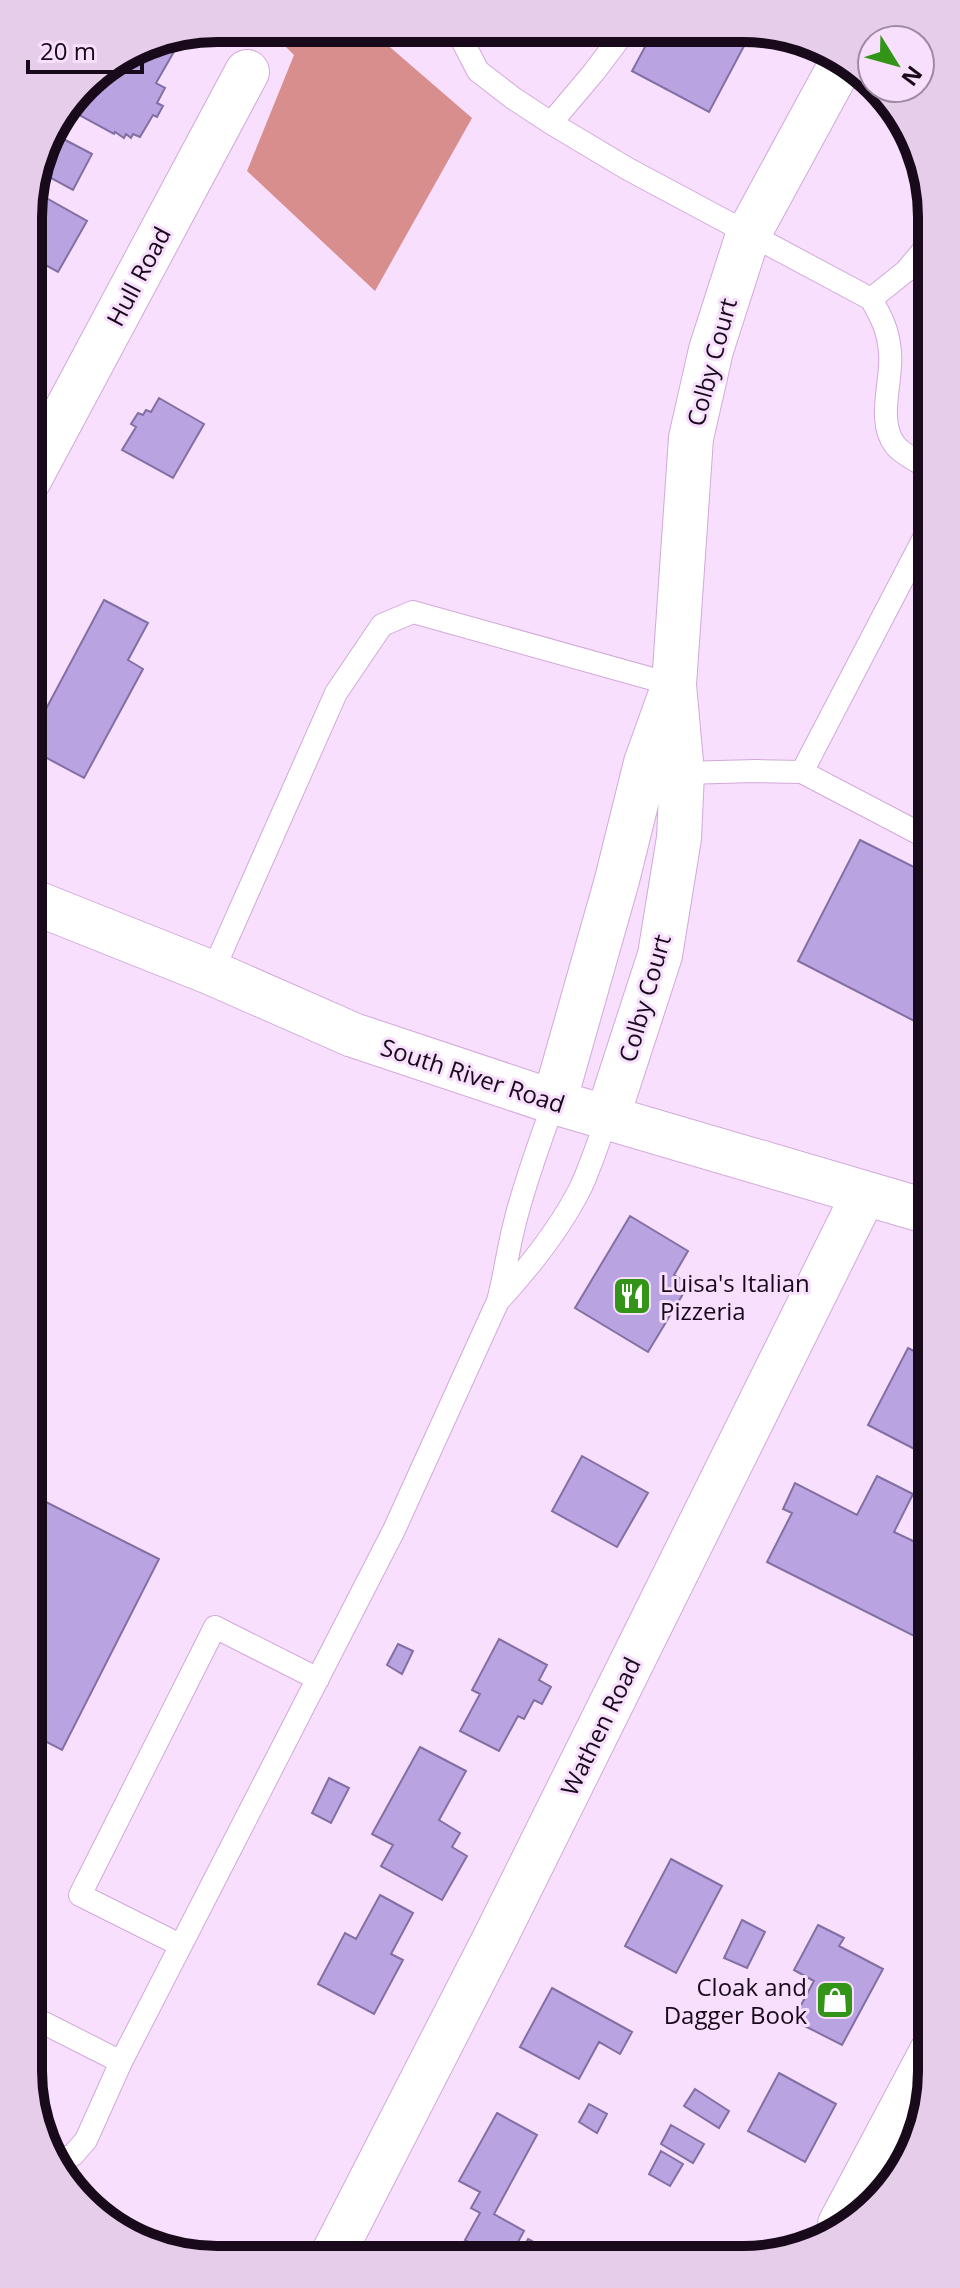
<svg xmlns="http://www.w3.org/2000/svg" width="960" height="2288" font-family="'Open Sans',sans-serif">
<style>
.forest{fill:#d98e8e}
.building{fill:#b9a3e1;stroke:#826fa3;stroke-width:2}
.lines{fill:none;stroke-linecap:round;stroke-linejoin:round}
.service-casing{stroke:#d1a9da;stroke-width:24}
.minor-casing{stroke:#d1a9da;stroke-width:46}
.primary-casing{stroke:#d1a9da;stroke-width:46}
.service{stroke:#fff;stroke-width:22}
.minor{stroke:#fff;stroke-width:44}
.primary{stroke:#fff;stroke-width:44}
.labels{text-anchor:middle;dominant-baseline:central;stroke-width:6;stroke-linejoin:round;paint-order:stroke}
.street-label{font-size:24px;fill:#180a1b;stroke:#f8dffd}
.poi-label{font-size:24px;fill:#180a1b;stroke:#f8dffd;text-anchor:start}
.rim{fill:none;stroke:#180a1b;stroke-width:10}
</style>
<rect width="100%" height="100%" fill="#f8dffd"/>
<path class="forest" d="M267,28l102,1 103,89 -97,173 -128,-120 47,-116z"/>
<path class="building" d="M646,31h106l-43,81 -77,-41 20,-37z
M173,37l7,4 -24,42 9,5 -8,15 6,3 -6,11 -4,-2 -13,22 -7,-3 -2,4 -5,-4 -2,4 -9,-6 -1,2 -46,-25 24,-34 53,-33z
M52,133l40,21 -19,36 -35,-19 5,-22z
M32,190l55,31 -29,51 -29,-16 -1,-52z
M159,398l45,26 -31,54 -51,-28 14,-23 -5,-3 7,-11 5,2 3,-5 5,2z
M104,600l44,23 -20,37 15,9 -59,109 -54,-29v-10z
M860,840l68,34v154l-130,-67z
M31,1092l14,7 -14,27z
M630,1216l58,35 -14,24 15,9 -41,68 -73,-44z
M908,1348l21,11 1,98 -62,-32z
M582,1456l66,37 -31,54 -65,-36z
M877,1476l36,18 -19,38 36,17v95l-163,-82 25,-49 -9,-4 12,-26 62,32z
M34,1496l125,63 -97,191 -29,-15z
M499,1639l48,26 -8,15 12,7 -9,17 -8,-4 -10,19 -6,-3 -19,35 -39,-20 20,-37 -8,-4z
M398,1644l15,7 -11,23 -15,-9z
M925,1731l6,3v27l-17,-8z
M420,1747l46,24 -27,49 21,13 -8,14 15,9 -25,44 -61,-34 12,-21 -21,-11z
M329,1778l20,10 -18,35 -19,-10z
M671,1859l51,27 -46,87 -51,-27z
M380,1895l33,18 -22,41 12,6 -29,54 -56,-30 27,-51 11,6z
M742,1920l23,12 -18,36 -23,-10z
M818,1925l26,13 -5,8 44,23 -41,76 -49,-25 21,-39 -20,-11z
M552,1988l80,44 -12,22 -21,-12 -20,37 -59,-32z
M779,2073l57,31 -31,58 -57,-31z
M695,2089l34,22 -10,17 -35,-22z
M589,2104l18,10 -10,19 -18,-11z
M497,2113l40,22 -43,79 30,17 -13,24h-19l-27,-15 15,-27 -9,-5 9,-16 -21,-11z
M671,2125l33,19 -11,19 -32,-19z
M661,2151l22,13 -13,22 -21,-12z
M528,2239l13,7 -3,7 4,2h-23z"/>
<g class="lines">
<defs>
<path id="service" d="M462,30l1,12 15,29 35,27 38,25 77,46 243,130c11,19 17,31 19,53 3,28 -14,68 5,93 7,9 22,16 32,22
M551,123l43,-51 31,-41
M871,299l35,-28 20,-24
M802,772l125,-240
M682,773l74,-2 46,1 126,66
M212,973l124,-280 46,-68 31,-13 261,73
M501,1298c30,-33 60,-71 80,-111 10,-22 18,-46 26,-69
M180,1945l-100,-50 135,-268 103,52
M34,2018l87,44
M57,2159l16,-4 13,-15 35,-78 273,-532 104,-229c7,-26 10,-53 17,-79 10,-41 25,-80 39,-120"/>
<path id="minor" d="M29,480l218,-408
M554,1102l63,-222 29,-117 23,-64
M607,1118l53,-163 19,-117 3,-65 -8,-88 17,-247 20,-88 37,-115 93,-171
M840,2224l92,-173
M332,2256l163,-318 369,-744"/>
<path id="primary" d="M31,901l181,72 141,62 201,67 375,110"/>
</defs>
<use href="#service" class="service-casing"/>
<use href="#minor" class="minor-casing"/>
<use href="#primary" class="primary-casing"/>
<use href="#service" class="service"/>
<use href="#minor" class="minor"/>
<use href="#primary" class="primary"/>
</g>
<defs>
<symbol id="restaurant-square" viewBox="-11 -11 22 22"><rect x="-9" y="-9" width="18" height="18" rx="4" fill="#329517" stroke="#f8dffd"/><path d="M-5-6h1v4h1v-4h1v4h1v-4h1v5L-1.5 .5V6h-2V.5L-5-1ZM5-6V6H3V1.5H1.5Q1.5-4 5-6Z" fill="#fff"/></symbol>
<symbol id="shop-square" viewBox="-11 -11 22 22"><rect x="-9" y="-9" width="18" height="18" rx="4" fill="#329517" stroke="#f8dffd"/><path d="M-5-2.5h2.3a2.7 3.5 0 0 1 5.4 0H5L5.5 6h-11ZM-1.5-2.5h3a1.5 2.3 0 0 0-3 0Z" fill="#fff"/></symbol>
</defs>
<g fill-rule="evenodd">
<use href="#restaurant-square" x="610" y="1274" width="44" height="44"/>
<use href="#shop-square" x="813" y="1978" width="44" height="44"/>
</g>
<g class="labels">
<g class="street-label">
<text transform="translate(138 276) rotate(-62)">Hull Road</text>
<text transform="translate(711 362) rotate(-75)">Colby Court</text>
<text transform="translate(644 998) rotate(-74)">Colby Court</text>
<text transform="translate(473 1075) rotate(18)">South River Road</text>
<text transform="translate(600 1726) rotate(-64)">Wathen Road</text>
</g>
<g class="poi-label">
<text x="660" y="1282">Luisa's Italian<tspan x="660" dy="28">Pizzeria</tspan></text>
<text x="807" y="1986" text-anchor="end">Cloak and<tspan x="807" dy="28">Dagger Book</tspan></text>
</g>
</g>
<path d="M0 0H960V2288H0ZM217 42H743A175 175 0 0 1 918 217V2071A175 175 0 0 1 743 2246H217A175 175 0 0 1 42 2071V217A175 175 0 0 1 217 42Z" fill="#e6ceeb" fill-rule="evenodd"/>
<path class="rim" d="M217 42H743A175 175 0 0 1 918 217V2071A175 175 0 0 1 743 2246H217A175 175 0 0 1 42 2071V217A175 175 0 0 1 217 42Z"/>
<g transform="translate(896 64) rotate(127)"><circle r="38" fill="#f8dffd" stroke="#9e8aa3" stroke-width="2"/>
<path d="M0-6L14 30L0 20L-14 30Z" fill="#329517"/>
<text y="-12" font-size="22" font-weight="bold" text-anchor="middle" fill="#180a1b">N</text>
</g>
<path d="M28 60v12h114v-12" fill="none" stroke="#180a1b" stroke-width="4"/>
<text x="40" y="60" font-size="24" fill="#180a1b" stroke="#f8dffd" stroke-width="6" paint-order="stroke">20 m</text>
</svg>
